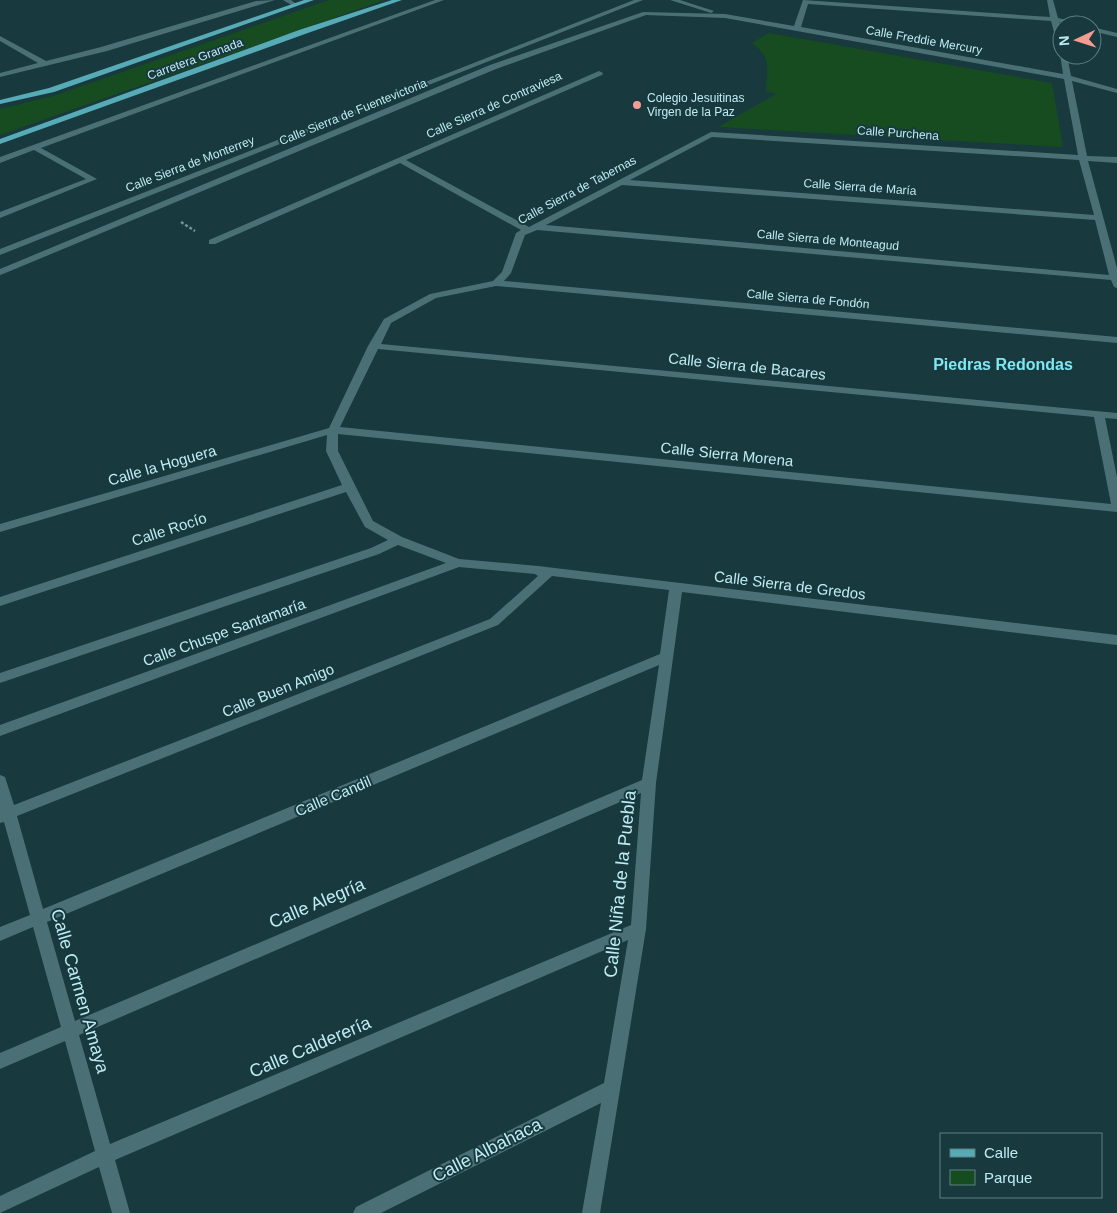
<svg xmlns="http://www.w3.org/2000/svg" width="1117" height="1213" font-family="Arial,sans-serif">
<style>
.green{fill:#164c20}
.lines{fill:none;stroke-linecap:round;stroke-linejoin:round}
.path{stroke:#6e959b;stroke-width:2.5;stroke-dasharray:3 2;stroke-linecap:butt}
.minor{fill:#4a7075;fill-rule:evenodd}
.major{fill:#57abb6;fill-rule:evenodd}
.poi-dot{fill:#f59c92;stroke:#18393d;stroke-width:2}
.labels{text-anchor:middle;dominant-baseline:central;stroke-width:4;stroke-linejoin:round;paint-order:stroke}
.far-street-label{font-size:12px;fill:#beecf3;stroke:#18393d}
.far-poi-label{font-size:12px;fill:#beecf3;stroke:#18393d;text-anchor:start}
.street-label{font-size:15px;fill:#beecf3;stroke:#18393d}
.neighbourhood-label{font-size:16px;font-weight:bold;fill:#7fe6f3;stroke:#18393d}
.near-street-label{font-size:18px;fill:#beecf3;stroke:#18393d}
</style>
<rect width="100%" height="100%" fill="#18393d"/>
<path class="green" d="M329,0h56l-385,135v-26l56,-14z
M769,33l283,50 11,64 -345,-20 58,-33 -10,-3c1,-23 6,-33 -14,-48z"/>
<g class="lines">
<path class="path" d="M181,222l14,9"/>
<path class="minor" d="M275,0l-168,51 -107,26v-4l38,-10 -38,-22v-5l46,25 55,-14 155,-46z
M283,0h8l7,5 -5,1z
M435,0h9l-403,148 56,31 -97,39v-6l86,-33 -52,-29 -34,13v-6z
M634,0h9l-643,255v-6z
M670,0h10l34,11 -3,2z
M803,0l247,17 -3,-17h6l5,18 22,5 1,2 -22,-3 3,14v19h5l4,21 46,13v4l-45,-12 15,75 30,1v6l-29,-2 29,107v20l-3,-1 -3,-7 -574,-50 -12,5 -14,38 -7,8 613,56v6l-621,-57 -60,12 -45,25 -10,21 736,69v6l-12,-1 12,59v35l-779,-78v17l35,70 29,16 57,22 79,7 579,69v10l-435,-53 -26,191 -10,146 -46,284h-18l19,-110 -220,110h-28l3,-6 248,-124 24,-143 -513,220 15,53h-18l-13,-46 -99,46v-17l95,-45 -30,-110 -65,28v-16l61,-26 -28,-100 -33,14v-14l30,-12 -26,-93 -4,1v-48l5,2 9,28 476,-186 48,-43 -3,-2 -76,-7 -459,169v-11l446,-162 -48,-18 -19,9 -379,129v-10l371,-125 17,-8 -23,-13 -19,-35 -346,114v-9l342,-112 -16,-34 1,-16 -327,97v-8l329,-96 39,-82 16,-27 46,-25 63,-13 9,-9 14,-39 5,-3 -121,-67 -185,81h-6v-4l390,-169 4,2 -1,2 -196,85 123,67 182,-95 367,23 -14,-76 -339,-61 -79,-3 -150,54 -493,205 -3,1v-6l490,-204 153,-53 82,2 69,12zM808,4l243,17 9,33 3,20 -262,-47zM712,137l367,23 15,55 -464,-35zM622,185l473,35 14,55 -563,-50zM378,349l716,68 17,87 -771,-77zM552,576l117,14 -9,64 -617,255 -26,-93 481,-191zM659,665l-17,115 -567,241 -28,-99zM641,793l-10,132 -521,219 -31,-109z
M1092,27l25,6v4l-25,-6z"/>
<path class="major" d="M304,0h10l-260,92 -54,12v-4l49,-12z
M392,0h10l-97,34 -305,110v-5l299,-109z"/>
</g>
<circle class="poi-dot" cx="637" cy="105" r="5"/>
<g class="labels">
<g class="far-street-label">
<text transform="translate(924 40) rotate(10)">Calle Freddie Mercury</text>
<text transform="translate(195 59) rotate(-20)">Carretera Granada</text>
<text transform="translate(494 105) rotate(-24)">Calle Sierra de Contraviesa</text>
<text transform="translate(353 112) rotate(-22)">Calle Sierra de Fuentevictoria</text>
<text transform="translate(898 133) rotate(4)">Calle Purchena</text>
<text transform="translate(190 164) rotate(-21)">Calle Sierra de Monterrey</text>
<text transform="translate(860 187) rotate(4)">Calle Sierra de María</text>
<text transform="translate(577 190) rotate(-28)">Calle Sierra de Tabernas</text>
<text transform="translate(828 240) rotate(5)">Calle Sierra de Monteagud</text>
<text transform="translate(808 299) rotate(5)">Calle Sierra de Fondón</text>
</g>
<g class="far-poi-label">
<text x="647" y="98">Colegio Jesuitinas<tspan x="647" dy="14">Virgen de la Paz</tspan></text>
</g>
<g class="street-label">
<text transform="translate(747 366) rotate(6)">Calle Sierra de Bacares</text>
<text transform="translate(727 454) rotate(6)">Calle Sierra Morena</text>
<text transform="translate(162 465) rotate(-16)">Calle la Hoguera</text>
<text transform="translate(169 529) rotate(-18)">Calle Rocío</text>
<text transform="translate(790 585) rotate(7)">Calle Sierra de Gredos</text>
<text transform="translate(224 632) rotate(-20)">Calle Chuspe Santamaría</text>
<text transform="translate(278 690) rotate(-22)">Calle Buen Amigo</text>
<text transform="translate(333 796) rotate(-23)">Calle Candil</text>
</g>
<g class="neighbourhood-label">
<text x="1003" y="364">Piedras Redondas</text>
</g>
<g class="near-street-label">
<text transform="translate(620 884) rotate(-84)">Calle Niña de la Puebla</text>
<text transform="translate(317 903) rotate(-23)">Calle Alegría</text>
<text transform="translate(80 991) rotate(74)">Calle Carmen Amaya</text>
<text transform="translate(310 1047) rotate(-23)">Calle Calderería</text>
<text transform="translate(487 1150) rotate(-27)">Calle Albahaca</text>
</g>
</g>
<rect x="940" y="1133" width="162" height="65" fill="#18393d" stroke="#5a8186"/>
<rect x="950" y="1149" width="25" height="8" fill="#57abb6" stroke="#5a8186"/>
<text x="984" y="1158" font-size="15" fill="#beecf3">Calle</text>
<rect x="950" y="1170" width="25" height="15" fill="#164c20" stroke="#5a8186"/>
<text x="984" y="1183" font-size="15" fill="#beecf3">Parque</text>
<g transform="translate(1077 40) rotate(266)"><circle r="24" fill="#18393d" stroke="#5a8186"/>
<path d="M0-4L9 19L0 12L-9 19Z" fill="#f59c92"/>
<text y="-8" font-size="14" font-weight="bold" text-anchor="middle" fill="#beecf3">N</text>
</g>
</svg>
